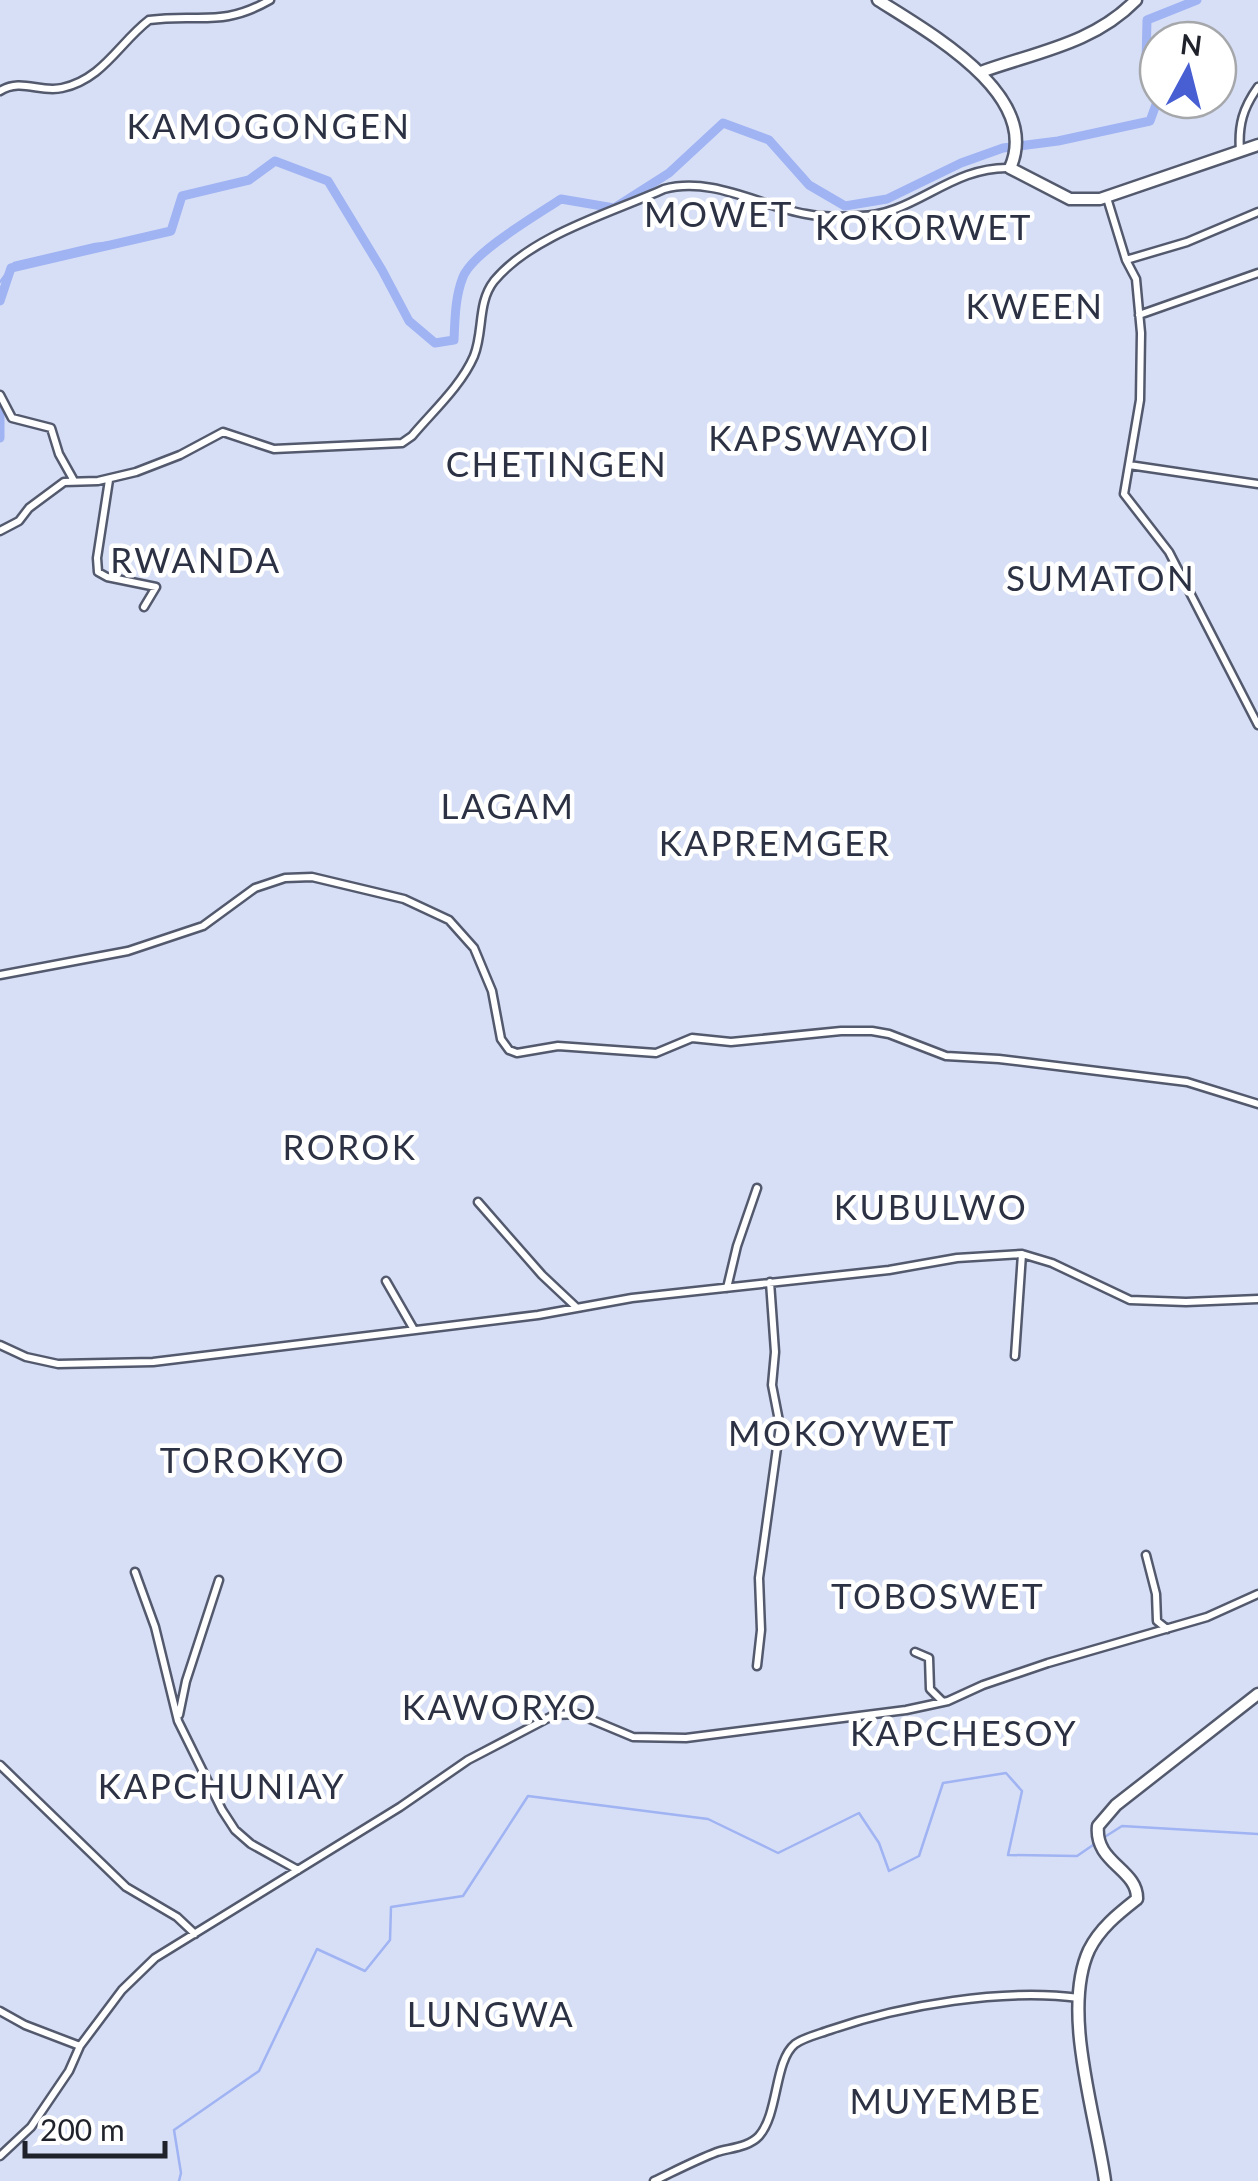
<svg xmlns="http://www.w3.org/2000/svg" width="1258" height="2181" font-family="Lato,sans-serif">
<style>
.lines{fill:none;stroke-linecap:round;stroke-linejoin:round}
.stream{stroke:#a0b3f2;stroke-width:2.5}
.river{stroke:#a0b3f2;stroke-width:9}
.minor-casing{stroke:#545a6e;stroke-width:11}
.major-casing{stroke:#545a6e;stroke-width:15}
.minor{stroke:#fff;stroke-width:6}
.major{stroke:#fff;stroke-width:10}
.labels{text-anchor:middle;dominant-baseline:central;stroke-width:9;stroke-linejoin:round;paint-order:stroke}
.quarter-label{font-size:35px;letter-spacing:2.5px;fill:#2c3244;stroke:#fff}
</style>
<rect width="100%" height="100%" fill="#d7dff7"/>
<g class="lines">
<path class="stream" d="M0,282l14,-19 81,-19 46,-5
M1103,1838l19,-12 136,8
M179,2181l2,-8 -7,-43 85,-59 58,-122 48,22 25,-31 1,-33 72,-11 65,-100 180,23 70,34 81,-40 20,30 10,28 30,-15 24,-73 63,-10 16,18 -14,64 69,1 19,-13"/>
<path class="river" d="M1158,93l-12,-31 1,-42 50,-20
M0,301l11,-33 160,-37 11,-35 67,-16 26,-19 53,20 54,89 27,51 26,22 19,-3c1,-21 1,-43 9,-63 10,-25 74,-62 98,-78l53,9 55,-35 54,-50 46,17 40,45 36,21 42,-7 74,-36 42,-15 55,-7 92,-20 8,-22
M0,405v33"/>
<defs>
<path id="minor" d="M0,91c21,-13 40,2 62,-3 41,-9 57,-45 87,-68 50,-7 72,8 121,-20
M1240,151c-2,-26 3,-43 18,-64
M1107,198l19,62 10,19 5,54 -1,67 -16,94 45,58 89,173
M1126,260l61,-18 71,-30
M1139,315l119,-42
M0,395l12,23 39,10 8,26 14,25
M1129,465l129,19
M109,480l-12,78 1,14 9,5 49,10 -12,20
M0,531l19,-10 10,-13 35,-26 34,-1 38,-9 44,-17 43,-23 51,17 128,-6 10,-7c21,-25 49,-50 62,-80 10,-25 3,-53 20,-75 38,-46 117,-68 170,-92 48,-13 96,17 142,25 16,3 37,3 53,2 55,0 91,-50 151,-48
M0,975l128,-24 75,-25 52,-38 30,-10 27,-1 92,22 45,21 25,28 18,43 9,48 8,11 8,3 41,-7 98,7 36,-15 39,4 110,-11h31l17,3 57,22 53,3 188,23 71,22
M478,1202l64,73 34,32
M386,1281l27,47
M727,1288l10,-42 20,-58
M0,1345l26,12 32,7 95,-2 385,-47 94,-17 257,-28 68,-12 65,-4 30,9 78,37 56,2 72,-3
M1015,1356l7,-102
M1146,1555l10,39 1,27 10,8
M135,1572l20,55 23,94 44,89 13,20 16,14 47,26
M915,1652l14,6 1,31 12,12
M757,1666l4,-36 -2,-52 21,-152 -8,-41 3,-33 -5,-70
M179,1715l7,-34 33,-101
M0,1765l126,122 51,30 18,17
M0,2011l25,14 55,21
M0,2156l31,-29 38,-56 11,-25 42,-56 33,-32 245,-151 68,-47 86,-45 24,-1 55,23 53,1 220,-28 42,-9 35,-16 65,-22 159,-46 51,-23
M654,2181c21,-10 42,-21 63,-29 13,-4 32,-5 42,-16 20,-23 15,-75 36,-92 10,-7 24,-10 35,-14 72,-25 174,-42 249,-32"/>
<path id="major" d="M878,0c50,32 165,95 132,168l60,31h30l158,-54
M981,72c55,-20 112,-28 155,-72
M1105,2181c-9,-65 -44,-170 -16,-231 11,-22 29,-36 48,-51 1,-30 -43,-36 -39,-73l18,-21 142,-111"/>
</defs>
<use href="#minor" class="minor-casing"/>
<use href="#major" class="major-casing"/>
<use href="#minor" class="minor"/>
<use href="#major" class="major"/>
</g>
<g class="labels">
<g class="quarter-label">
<text x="269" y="125">KAMOGONGEN</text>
<text x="719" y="213">MOWET</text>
<text x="924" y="226">KOKORWET</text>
<text x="1035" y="305">KWEEN</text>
<text x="820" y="437">KAPSWAYOI</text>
<text x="557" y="463">CHETINGEN</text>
<text x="196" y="559">RWANDA</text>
<text x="1101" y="577">SUMATON</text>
<text x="508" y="805">LAGAM</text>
<text x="775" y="842">KAPREMGER</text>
<text x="350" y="1146">ROROK</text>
<text x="931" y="1206">KUBULWO</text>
<text x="842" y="1432">MOKOYWET</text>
<text x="253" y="1459">TOROKYO</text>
<text x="938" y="1595">TOBOSWET</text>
<text x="500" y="1706">KAWORYO</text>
<text x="964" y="1732">KAPCHESOY</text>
<text x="222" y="1785">KAPCHUNIAY</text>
<text x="491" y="2013">LUNGWA</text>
<text x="946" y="2100">MUYEMBE</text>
</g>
</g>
<g transform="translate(1188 70) rotate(7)"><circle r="48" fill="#ffffff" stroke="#a5a7aa" stroke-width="2.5"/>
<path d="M0-8L18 38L0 25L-18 38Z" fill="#485ed3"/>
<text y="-15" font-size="28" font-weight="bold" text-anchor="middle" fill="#1f222b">N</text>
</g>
<path d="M25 2141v15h140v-15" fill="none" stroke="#1f222b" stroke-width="5"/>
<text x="40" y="2141" font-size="30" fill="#1f222b" stroke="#ffffff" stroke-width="8" paint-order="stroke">200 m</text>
</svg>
